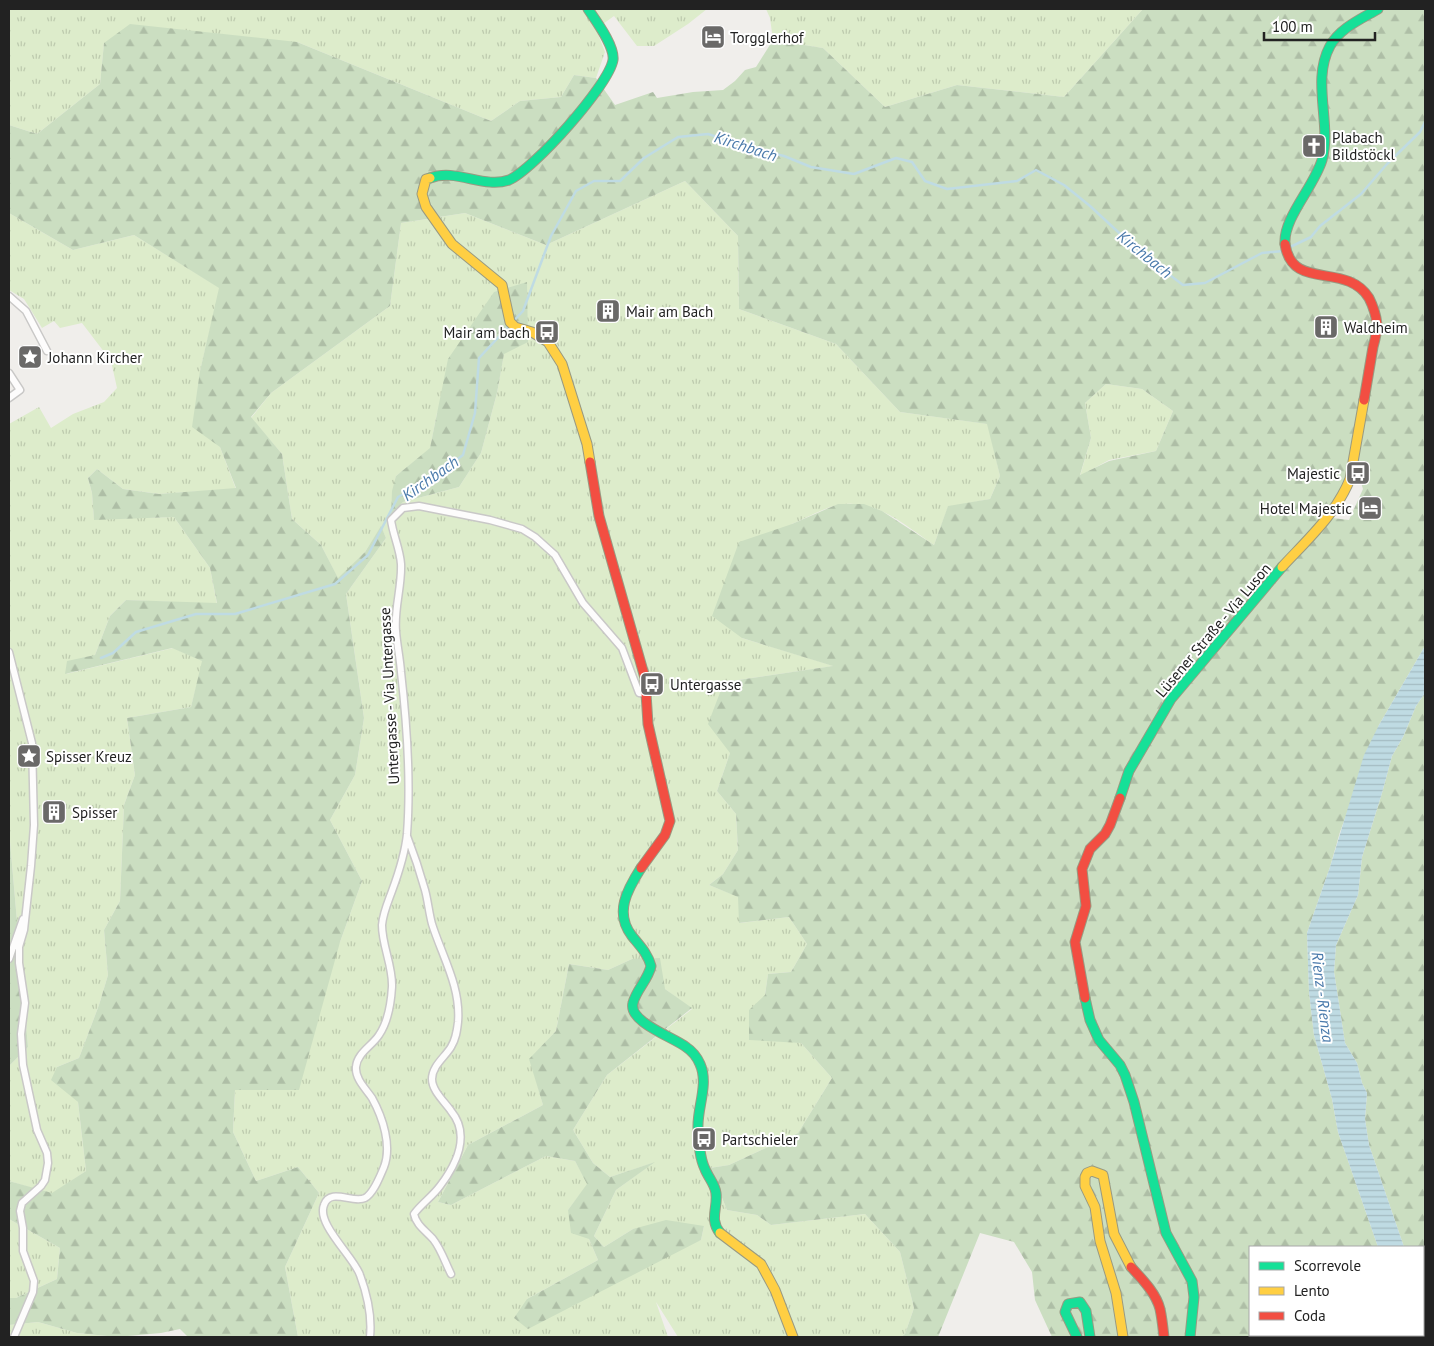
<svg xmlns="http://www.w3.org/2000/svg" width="1434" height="1346" font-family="'PT Sans',sans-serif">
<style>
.grass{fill:url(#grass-tufts);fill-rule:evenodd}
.forest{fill:url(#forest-firs);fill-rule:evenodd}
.water{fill:url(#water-rules)}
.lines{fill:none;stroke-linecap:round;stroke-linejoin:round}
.stream{stroke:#bfdbe3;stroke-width:2.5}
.street-casing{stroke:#c9c8c7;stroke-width:9}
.fast-casing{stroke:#999a82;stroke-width:11}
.slow-casing{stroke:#999a82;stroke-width:11}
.jam-casing{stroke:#999a82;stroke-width:11}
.street{stroke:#fdfcfc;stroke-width:6}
.fast{stroke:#16e098;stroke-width:9}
.slow{stroke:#ffcf43;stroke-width:9}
.jam{stroke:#f24e42;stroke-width:9}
.labels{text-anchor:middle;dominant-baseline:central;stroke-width:4;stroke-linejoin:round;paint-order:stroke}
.poi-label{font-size:15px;fill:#222;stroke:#fff;text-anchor:start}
.street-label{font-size:15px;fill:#222;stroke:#fff}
.water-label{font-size:16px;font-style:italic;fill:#4a7aab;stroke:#fff}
</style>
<defs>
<pattern id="grass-tufts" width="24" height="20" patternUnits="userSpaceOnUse" patternTransform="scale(1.25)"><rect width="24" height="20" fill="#ddeccb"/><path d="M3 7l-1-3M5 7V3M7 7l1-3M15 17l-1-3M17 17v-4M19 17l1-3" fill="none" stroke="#bdcaae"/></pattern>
<pattern id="forest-firs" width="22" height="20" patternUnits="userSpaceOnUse" patternTransform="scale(1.25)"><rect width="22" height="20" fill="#cbdec1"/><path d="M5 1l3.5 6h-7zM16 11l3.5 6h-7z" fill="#aebea6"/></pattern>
<pattern id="water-rules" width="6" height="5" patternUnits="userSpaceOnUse" patternTransform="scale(1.25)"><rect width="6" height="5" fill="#bfdbe3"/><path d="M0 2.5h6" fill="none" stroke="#a4bcc2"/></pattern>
</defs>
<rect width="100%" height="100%" fill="#f0eeeb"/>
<path class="grass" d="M9,9h698l-19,15 -34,22h-17l-23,-30 -18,13 9,23 -9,26 -22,-3 -13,22 -41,4 -29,20 -194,-79 -193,1 -4,41 -63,50 -28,-9z
M766,9h377l-79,88 -107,-12 -72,22 -62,-59 -50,-8 -3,-22z
M685,181l53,55 1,73 97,35 64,68 88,12 12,52 -10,23 -42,8 -14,38c-28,-19 -60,-48 -96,-40 -14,3 -32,13 -46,19l-50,114 92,28 -110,16 6,71 -13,38 19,23 2,36 -15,24 -14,11 30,12 1,26 49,-6 18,27 -16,28 -23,2 -3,21 36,48 31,35 -34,55 -69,32 -19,3 17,42 30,5 14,10 94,-11 35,38 14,56 -9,26 -4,3h-223l-22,-35 12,35h-370l-13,-70 34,-74 -21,-26 -42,14 -23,-49 2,-42 105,-148 22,-61 -32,-61 25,-45 9,-57 -18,-124 40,-56 -5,-11 -16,25 -27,27 -17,-34 -29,-26 -10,-65 -31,-36 20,-25 119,-87 11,-83 64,-10 81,32zM527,282l-23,71 -7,40 -16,60 -22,34 -56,15 -8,9 -3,7 4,-42 34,-27 7,-36zM632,959l33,30 27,20 -85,66 -34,55 20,33 17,14 43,-14 -37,27 -22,46 10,11 29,-18 71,-3 -3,14 -174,59 71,-39 -9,-21 -21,-29 20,-26 -13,-23 -29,-5 -95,49 -13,-3 30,-57 75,-40 -13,-46 26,-28 13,-67 39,6z
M9,213l64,37 61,-15 86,53 -20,83 20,76 16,42 -77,5 -36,-5 -26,-20 -9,9 4,15 2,26 80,-2 36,51 7,36 -91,-4 -16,16 -15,39 -29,19 107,-26 30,13 -12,46 -64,11 8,57 -11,30 -4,96 -16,29 4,45 -9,30 -20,53 -22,9 21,35 8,69 -34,23 -43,-13v-115l19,-19 -19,-217v-406l30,-17 12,21 22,-14 31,-12 13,-14 -6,-27 -29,-38 -22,5 -6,-7 -12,7 -18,-29 -15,-9z
M1106,384l36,5 31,22 -17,40 -47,9 -29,16 11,-38 -6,-35z
M9,1219l51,29 -3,31 -41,19h-7z
M38,1322l39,11 40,4h-108v-12z"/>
<path class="forest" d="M1143,9h282v637l-46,79 -39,107 -10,35 -23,66 2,59 5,43 18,64 6,33 40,115h-128v88h148l1,2h-347l-17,-37 -3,-28 -18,-30 -34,-9 -42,104h-37l4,-3 9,-26 -14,-56 -35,-38 -94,11 -14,-10 -30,-5 -17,-42 19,-3 69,-32 34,-55 -31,-35 -52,-3v-30l16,-15 3,-21 23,-2 16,-28 -18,-27 -50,6 -1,-26 -29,-12 14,-11 15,-24 -2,-36 -19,-23 13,-38 -22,-29 16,-42 109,-16 -91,-28 -30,-22 27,-74 53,-18 46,-20h26l18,7 52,34 14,-39 42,-7 10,-23 -13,-52 -87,-12 -64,-68 -97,-35 -1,-73 -53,-55 -139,64 -81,-32 -64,10 -11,83 -119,87 -20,24 31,37 10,65 29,26 17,33 27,-26 16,-26 5,12 -40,56 18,124 -9,57 -25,45 32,61 -22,61 -41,148h-64l-2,42 23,49 42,-14 21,26 -34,74 13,70h-110l-8,-8 -19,4 -44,4 -40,-4 -39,-11 -29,3v-27h7l41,-19 3,-31 -51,-29v-38l43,12 34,-22 -8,-69 -27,-22 6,-13 22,-9 20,-53 9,-30 -4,-45 16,-29 4,-96 11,-30 -8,-57 64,-11 11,-46 -30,-13 -107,26 2,-13 28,-6 15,-39 16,-16 91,3 -7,-35 -36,-51 -80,3 -2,-27 -4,-15 9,-9 26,20 36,5 77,-6 -16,-41 -28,-20 8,-56 19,-83 -85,-53 -61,15 -64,-37v-88l28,9 63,-50 4,-41 26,-19 167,18 194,79 29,-20 41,-4 13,-22 22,3 19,27 38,-13 4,6 36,-6 30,-2 12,-9 10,-11 11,-3 17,-27 50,8 62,59 72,-22 107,12zM1106,384l36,5 31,22 -17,40 -47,10 -29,14 11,-37 -6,-35zM1358,473l5,16 -14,31 -17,-2 10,-14 12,-28z
M527,282l1,60 -24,12 -7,39 -16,60 -22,34 -56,15 -8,9 -4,9 1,-29 4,-15 34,-28 18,-89 46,-67z
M1425,693v641l-2,-5v-82h-19l-35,-102 -4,-26 2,-26 -5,-10 -5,-20 -12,-20 -11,-71 2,-27 22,-50 4,-38 20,-64 10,-37 11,-19 13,-31z
M9,830l19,217 -19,19z
M660,958l5,31 27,19 -85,67 -34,55 20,33 17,14 45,-15 -39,28 -22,46 10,11 29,-18 33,-9 38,6 -3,14 -173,89 -14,-11 13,-19 71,-39 -9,-21 -18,-6 -3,-23 19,-26 -12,-23 -29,-5 -95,49 -13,-3 30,-57 75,-40 -14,-46 27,-28 13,-67 39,6 24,-11z"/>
<path class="water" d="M1425,646v47l-9,13 -13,31 -11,19 -10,37 -20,64 -4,38 -22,50 -2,27 11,71 12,20 5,20 5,10 -2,26 4,26 35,102h-26l-40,-115 -6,-33 -18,-64 -5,-43 -2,-59 23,-66 34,-112 15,-30z"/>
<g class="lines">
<path class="stream" d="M1288,248l23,-11 9,-11 41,-32 26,-30 33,-32 5,-10
M101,658l12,-5 23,-21 60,-18h39l100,-30 33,-29 30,-58 37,-21 28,-21 12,-42 4,-55 44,-47 28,-75 25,-45 18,-10h26l24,-23 34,-21 30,-3 43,14 33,8 27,11 43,7 42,-16 16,4 13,19 22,8 70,-8 19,-11 28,15 26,21 52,48 41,31 22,-2 57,-30 21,-2"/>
<defs>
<path id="street" d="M9,296l17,15 21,40
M9,373l11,17 -11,8
M9,652l23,91 2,82 -3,41 -7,64 -5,17v16l6,40 -4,31 2,31 14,65 10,23 1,10 -3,17 -4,6 -19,17 -2,8 3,17v23l11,30 -1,11 -19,45
M407,836c7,18 13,36 18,54 3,11 4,23 7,34 10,32 29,63 26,98 -1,9 -2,17 -7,25 -6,10 -19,19 -19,32 0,12 13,23 19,32 20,24 5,54 -11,75 -8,11 -19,18 -26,28 2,11 12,17 19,25 8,10 12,23 18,35
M9,959l14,-40
M370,1337c2,-20 -3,-43 -10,-62 -6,-18 -44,-51 -36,-70 6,-18 29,-1 41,-7 9,-5 15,-22 19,-31 8,-21 -1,-49 -12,-69 -6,-9 -17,-19 -16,-31 1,-14 16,-21 23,-32 9,-13 12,-32 13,-48 1,-21 -10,-41 -10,-62 1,-12 6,-23 10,-34 7,-19 13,-37 15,-57 4,-53 0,-109 -6,-162 -1,-14 -4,-27 -5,-41 -2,-23 6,-44 5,-67 -1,-15 -8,-29 -10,-44l12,-12 16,-2 71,14 32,9 13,8 20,18 28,48 39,45 17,45 8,1"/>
<path id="fast" d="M430,178c26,-10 54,11 79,2 24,-10 100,-95 104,-120 2,-14 -17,-39 -25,-51
M1285,244c-2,-26 29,-57 37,-84 10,-37 -11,-79 8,-114 10,-18 31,-27 48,-37
M1120,798l9,-27 42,-72 111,-132
M641,868c-14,22 -27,45 -9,68 8,10 16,18 19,30 -3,14 -15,24 -18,37 -5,19 40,34 53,44 6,4 11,10 14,17 9,20 -3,44 -2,64 1,13 1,29 7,41 3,8 10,15 11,24 2,15 -7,26 4,40
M1085,998l5,22 9,20 21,25 5,10 9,27 32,131 26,48 2,16 -4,40
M1077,1337l-12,-25 3,-8 12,-2 6,9 4,26"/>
<path id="slow" d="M430,178l-4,1 -4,15 4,13 26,37 50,41 8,37 5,5 17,5 16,10 14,22 25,80 3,18
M1282,567c25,-27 54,-53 68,-88l14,-79
M720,1233l41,31 14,26 18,47
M1123,1337l-7,-44 -16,-52 -5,-34 -10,-21v-9l2,-4 5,-2 11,4 11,59 17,33"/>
<path id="jam" d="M1285,244c7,48 61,17 84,54 4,8 7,17 8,26 0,7 -2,16 -4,23 -3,18 -6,36 -9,53
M590,462l9,54 46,162 3,46 22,97 -5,14 -24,33
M1085,998l-10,-56 11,-36 -4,-37 8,-20 15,-15 5,-9 10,-27
M1131,1267c11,12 25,26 29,42 2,9 3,19 4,28"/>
</defs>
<use href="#street" class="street-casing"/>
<use href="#fast" class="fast-casing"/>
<use href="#slow" class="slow-casing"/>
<use href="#jam" class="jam-casing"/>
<use href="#street" class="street"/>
<use href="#fast" class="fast"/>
<use href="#slow" class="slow"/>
<use href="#jam" class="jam"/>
</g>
<defs>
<symbol id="hotel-square" viewBox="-11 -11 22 22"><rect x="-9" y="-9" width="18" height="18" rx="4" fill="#6a6968" stroke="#fff"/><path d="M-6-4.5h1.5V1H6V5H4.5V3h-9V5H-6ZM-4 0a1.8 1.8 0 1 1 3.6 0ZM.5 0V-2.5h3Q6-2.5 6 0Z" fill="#fff"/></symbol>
<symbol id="church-square" viewBox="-11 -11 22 22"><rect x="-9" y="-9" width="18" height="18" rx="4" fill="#6a6968" stroke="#fff"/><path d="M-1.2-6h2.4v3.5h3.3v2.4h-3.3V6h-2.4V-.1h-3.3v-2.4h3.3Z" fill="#fff"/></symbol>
<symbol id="building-square" viewBox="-11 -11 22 22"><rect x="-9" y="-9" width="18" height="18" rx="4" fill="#6a6968" stroke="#fff"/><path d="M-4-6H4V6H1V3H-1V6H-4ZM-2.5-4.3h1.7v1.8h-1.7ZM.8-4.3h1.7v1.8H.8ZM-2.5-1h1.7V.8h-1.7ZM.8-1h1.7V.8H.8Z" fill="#fff"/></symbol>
<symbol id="bus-square" viewBox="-11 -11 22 22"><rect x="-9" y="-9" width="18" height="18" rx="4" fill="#6a6968" stroke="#fff"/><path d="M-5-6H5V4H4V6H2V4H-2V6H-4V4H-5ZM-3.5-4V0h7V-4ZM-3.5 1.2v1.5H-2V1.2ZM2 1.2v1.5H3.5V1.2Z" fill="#fff"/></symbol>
<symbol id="sight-square" viewBox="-11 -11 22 22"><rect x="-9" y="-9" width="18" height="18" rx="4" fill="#6a6968" stroke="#fff"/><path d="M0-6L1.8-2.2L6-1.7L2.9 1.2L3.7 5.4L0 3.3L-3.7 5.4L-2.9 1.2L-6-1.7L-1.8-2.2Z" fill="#fff"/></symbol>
</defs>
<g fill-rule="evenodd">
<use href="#hotel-square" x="699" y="23" width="28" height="28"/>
<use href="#church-square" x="1300" y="132" width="28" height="28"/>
<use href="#building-square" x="594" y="297" width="28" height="28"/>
<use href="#building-square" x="1312" y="313" width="28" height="28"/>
<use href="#bus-square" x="533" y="318" width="28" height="28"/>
<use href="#sight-square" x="16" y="343" width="28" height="28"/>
<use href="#bus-square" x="1344" y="459" width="28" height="28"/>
<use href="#hotel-square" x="1356" y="494" width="28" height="28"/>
<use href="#bus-square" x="638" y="670" width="28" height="28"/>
<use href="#sight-square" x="15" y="742" width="28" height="28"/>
<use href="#building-square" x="40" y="798" width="28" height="28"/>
<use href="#bus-square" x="690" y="1125" width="28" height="28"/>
</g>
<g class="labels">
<g class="poi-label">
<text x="730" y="37">Torgglerhof</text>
<text x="1332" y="137">Plabach<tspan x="1332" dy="17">Bildstöckl</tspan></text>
<text x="626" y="311">Mair am Bach</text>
<text x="1344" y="327">Waldheim</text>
<text x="530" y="332" text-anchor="end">Mair am bach</text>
<text x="48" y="357">Johann Kircher</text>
<text x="1340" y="473" text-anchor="end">Majestic</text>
<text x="1352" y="508" text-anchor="end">Hotel Majestic</text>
<text x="670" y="684">Untergasse</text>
<text x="46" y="756">Spisser Kreuz</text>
<text x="72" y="812">Spisser</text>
<text x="722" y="1139">Partschieler</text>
</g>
<g class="street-label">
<text transform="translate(1213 630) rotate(-50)">Lüsener Straße - Via Luson</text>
<text transform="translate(389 696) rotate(-93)">Untergasse - Via Untergasse</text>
</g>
<g class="water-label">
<text transform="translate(746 146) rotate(18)">Kirchbach</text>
<text transform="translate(1145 254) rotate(39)">Kirchbach</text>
<text transform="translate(430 478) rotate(-35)">Kirchbach</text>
<text transform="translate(1323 997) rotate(83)">Rienz - Rienza</text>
</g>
</g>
<rect width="1434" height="1346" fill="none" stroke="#222222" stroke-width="20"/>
<rect x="1249" y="1246" width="175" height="90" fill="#ffffff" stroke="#a7a7a7"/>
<rect x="1259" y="1262" width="25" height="8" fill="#16e098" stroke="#a7a7a7"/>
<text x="1294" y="1271" font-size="15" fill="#222222">Scorrevole</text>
<rect x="1259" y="1287" width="25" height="8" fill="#ffcf43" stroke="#a7a7a7"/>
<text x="1294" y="1296" font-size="15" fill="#222222">Lento</text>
<rect x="1259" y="1312" width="25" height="8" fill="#f24e42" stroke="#a7a7a7"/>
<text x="1294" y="1321" font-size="15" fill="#222222">Coda</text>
<path d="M1264 32v8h111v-8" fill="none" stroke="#222222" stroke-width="2.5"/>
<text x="1272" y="32" font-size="15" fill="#222222" stroke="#ffffff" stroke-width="4" paint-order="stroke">100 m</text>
</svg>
